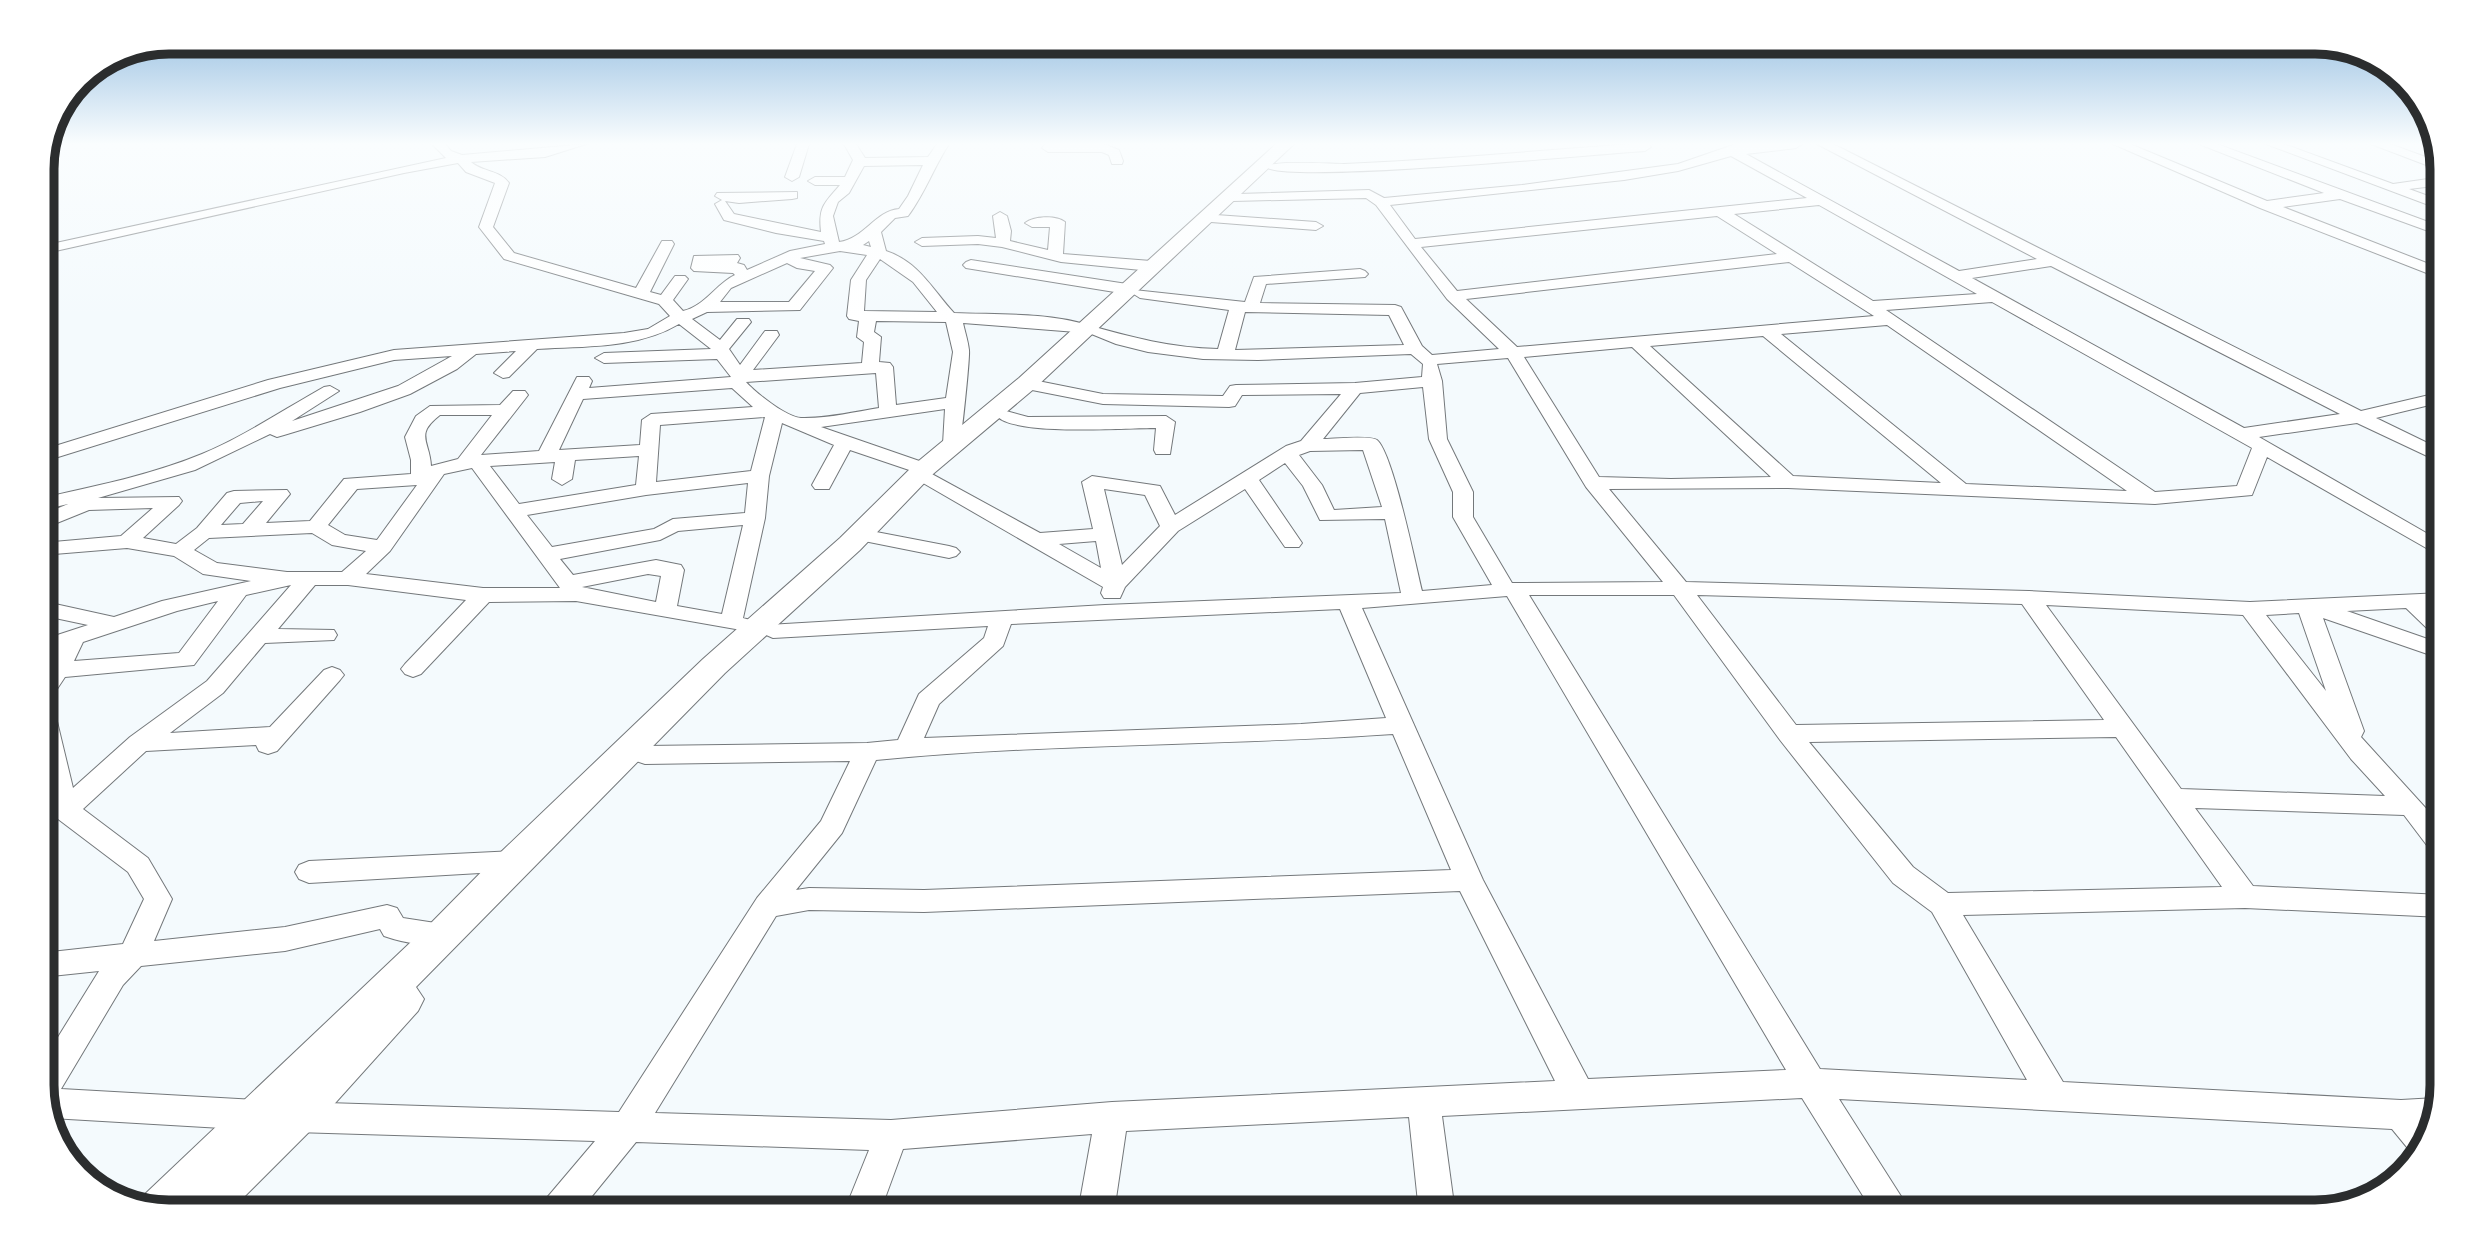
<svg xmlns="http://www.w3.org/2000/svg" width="2484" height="1254" font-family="'Crimson Pro',serif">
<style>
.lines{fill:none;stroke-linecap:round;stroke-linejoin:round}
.minor-casing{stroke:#74787b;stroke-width:2}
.major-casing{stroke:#74787b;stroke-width:2}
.minor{fill:#fff;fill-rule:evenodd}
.major{fill:#fff;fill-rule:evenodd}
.rim{fill:none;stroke:#2b2d2e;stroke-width:9}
</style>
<rect width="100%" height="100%" fill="#f4fafd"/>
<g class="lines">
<defs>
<path id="minor" d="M50,144h6l-8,4z
M432,144h13l6,7 11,4 124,-11 -41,13 -74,5c11,10 29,8 38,21l-16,44 21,26 122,35 26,-47h10l2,3 -24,48 11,3 14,-19h10l3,3 -15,21 10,11c22,-5 33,-27 52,-36l-2,-2 -39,-2 -3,-3 3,-12 44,-1 2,3 -3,5 7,2 3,5 43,-19 35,-7 -1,-3 -48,-8 -52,-13 -9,-16 7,-4 -7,-4 2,-3 80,-1v6l-5,1 -53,4 -14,-2 9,13 87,18c-3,-26 4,-29 19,-47h-25l-7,-4 7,-4h30l8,-17 -9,-16h12l9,14 63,-1 9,-13h12c-15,23 -24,49 -41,72l-13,2 -14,14 5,19c33,11 46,38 68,62 43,2 92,-1 134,12 42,12 84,23 130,24l11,-39 -89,-12 -8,-5 2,-3 111,12 9,-25 106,-8 5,2 3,3 -3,3 -99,7 -6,19 135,2 6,2 21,39 10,9 67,-6 -52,-50 -71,-94 -10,-7 -133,3 -2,-3 7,-4 131,-4 15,8 138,-13 156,-21 58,-20h66l-6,4 -50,6 213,117 78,-12 -220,-115h16l528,267 81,-19v10l-66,16 66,32v13l-85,-40 -98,14 183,105v15l-175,-100 -15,38 -97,9 -367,-16 -179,1 77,93 343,9 221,11 192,-9v14h-11l11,10v20l-8,-2 -28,-27 -59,3 95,33v15l-119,-41 41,113 -3,6 81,89v29l-10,-3 -28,-37 -209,-7 58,78 189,9v22l-197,-9 -282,7 100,167 338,18 35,-2 3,1 -10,42 -14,16 -23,-28 -553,-30 72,113h-38l-71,-114 -360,18 13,96h-36l-10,-95 -283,14 -12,81h-36l14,-78 -189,15 -23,63h-36l25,-62 -233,-8 -57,70h-40l6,-12 50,-59 -300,-9 -12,-4 -5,-11 5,-11 12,-4 324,10 138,-214 64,-77 29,-60 -205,3 -9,-3 -4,-6 4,-6 9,-3 222,-3 31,-3 21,-46 65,-56 4,-12 -215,12 -9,-4 -188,-33 -87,1 -68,72 -8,3 -8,-3 -4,-5 4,-5 61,-64 -118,-15h-33l-37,44 56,1 3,5 -3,5 -69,3 -42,50 -53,40 100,-6 54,-57 8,-3 8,3 4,5 -4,5 -63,71 -9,3 -9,-3 -3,-6 -110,6 -63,58 65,49 24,41 -18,42 131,-14 102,-22 10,3 6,10 52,8 5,8 -5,8c-20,7 -51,1 -71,-6l-4,-7 -95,22 -144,15 -18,19 -62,104 197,11 12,4 5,11 -5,11 -12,4 -207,-12 -9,-24v-31l57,-92 -57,6v-24l81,-9 21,-45 -16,-27 -70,-53 -16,-2v-20l7,1 -7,-31v-66l9,2 3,6 19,79 57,-51 77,-56 84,-96 -45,10 -52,70 -129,12 -14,21 -9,2v-25l13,-24 -13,4v-15l46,-15 -33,-7 -13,1v-14l13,-1 59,13 48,-16 89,-20 -48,-7 -29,-18 -47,-8 -85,7v-12l79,-7 32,-28 -64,2 -47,19v-14l26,-11 -26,6v-12c54,-12 109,-23 160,-44 43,-18 81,-44 122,-67l6,-1 9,5 -47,30 106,-35 54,-30 -58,4 -114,28 -238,74v-12l226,-70 126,-30 230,-17 24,-4 22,-13 -11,-12 -155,-45 -25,-32 16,-44 -29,-11 -8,-9 -54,10 -362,81v-8l404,-88zM1731,156l76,42 -392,41 -25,-34 234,-25 54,-9zM923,165l-15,31 -9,13c-24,2 -35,30 -60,33l-6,-26 5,-14 11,-9 15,-27zM1819,205l158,89 -104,7 -139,-87zM1717,216l60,38 -320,37 -36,-44zM869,241l2,6 -8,-2zM840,251l27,4 -16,25 -4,36 2,3 10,2 -2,16 7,5 -2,21 -109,7 26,-35 -2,-4h-12l-25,34 -11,-16 22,-27 -2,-3h-12l-17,21 -28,-21 15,-7 93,-2 33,-42 -3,-3 -30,-7zM880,259l33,23 24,30 -73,-1 2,-31zM1789,262l85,54 -357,31 -51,-48zM787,263l10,5 18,3 -26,31h-69l11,-14zM2051,266l289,148 -96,14 -272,-150zM1992,302l260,146 -15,38 -82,6 -269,-182zM1245,312l144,3 15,30 -169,5zM876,321l70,1 7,30 -7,46 -50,7 -3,-38 -3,-4 -11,-1 2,-25 -7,-5zM963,323l126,10 27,11 32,8 55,7 55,1 153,-6 12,10 -1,13 -67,6 -119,2 -6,1 -7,10 -120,-2 -65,-13 -6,1 -3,4 3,4 71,14 126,3 6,-1 7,-11 99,-1 -40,47 -15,5 -111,69 -15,-29 -68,-10 -10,6 11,47 -53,4 -110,-60 4,-4 -3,-4 -110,-38 124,-18 -2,35 2,4h14c2,-4 11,-90 10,-98 -1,-9 -4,-18 -6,-27zM679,324l32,25 -107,4 -9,5 9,5 113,-4 14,18 -142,11 3,-7 -3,-4h-12l-38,74 -58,4 44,-56 3,-4 -3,-4h-12l-13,14 -70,1 -14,10 -11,21 6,23v14l-67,5 -34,42 -44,2 24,-29 -3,-4 -53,1 -7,2 -30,35 -21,16 -33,-6 36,-33 3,-4 -3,-4 -81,1 97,-28 75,-36 7,3 7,-2 76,-23 50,-18 47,-25 19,-15 40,-3 -22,22 9,5 6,-1 28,-28c48,-3 100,0 142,-25zM1887,325l240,166 -161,-7 -185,-150zM1763,336l178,147 -148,-7 -143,-130zM1632,347l139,130 -100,2 -72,-2 -75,-120zM1508,358l78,129 77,95 -151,1 -39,-66v-25l-26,-53 -5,-58 -5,-17zM876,373l3,35c-25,4 -53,11 -78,10 -15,-1 -45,-25 -55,-36zM1423,387l6,52 24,53v25l39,68 -70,6c-6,-24 -29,-138 -45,-151 -7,-5 -44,-1 -54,-1l37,-46zM732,388l21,19 -102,7 -9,6 -2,25 -81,5 24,-51zM440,415h52l-34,44 -27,7c-1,-25 -17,-31 9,-51zM765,417l-14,54 -95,11 4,-57zM782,423l52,22 -22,40 3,4h14l21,-39 74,25 -4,4 3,4 180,104 -2,6 3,5h16l5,-11 53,-56 67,-42 40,58h14l3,-4 -43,-63 26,-17 18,23 17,34 65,-1 16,74 -296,12 -337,20 -25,-7 22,-100 4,-42zM1363,450l19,57 -48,3 -12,-25 -23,-30 11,-4zM639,456l-3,29 -117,19 -29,-38 65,-4 -3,17 10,6 10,-6 3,-19zM472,468l88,120h-77l-117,-14 24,-23 54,-77zM748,483l-3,30 -72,6 -19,10 -102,18 -25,-32 119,-20zM417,485l-40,55 -32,-5 -17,-10 29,-36zM1104,489l41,6 15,31 -38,39zM263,501l-20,23 -22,1 19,-22zM743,525l-21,89 -45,-8 7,-36 -3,-5 -25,-5 -83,15 -13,-16 100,-19 18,-9zM312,533l20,12 34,6 -24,21h-55l-70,-9 -23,-13 15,-12zM1096,541l5,27 -42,-24zM648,574l13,2 -5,26 -74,-15zM1529,595h145l106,145 113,143 39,29 95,168 -207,-11zM1697,595l325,9 82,116 -308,5zM1507,596l279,474 -198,9 -105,-199 -121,-272zM218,601l-39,52 -105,8 9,-19 94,-31zM2046,605l197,10 108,144 34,37 -204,-7zM1340,609l46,109 -85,6 -377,14 15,-34 64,-58 8,-22zM2299,613l27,78 -60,-76zM1393,734l58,136 -527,20 -115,-2 -13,2 46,-57 34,-73c172,-17 345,-14 517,-26zM2116,737l106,150 -274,6 -35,-26 -104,-125zM1460,891l95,190 -443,21 -221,18 -236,-7 121,-197 33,-6 115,2z
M797,144h12l-10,33 -7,4 -7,-4z
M1045,144h59l15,6 4,11 -1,3h-10l-3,-9 -7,-3h-54l-6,-4z
M1632,144h17l2,3 -6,4c-48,3 -359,33 -379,16 7,-7 63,-3 78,-3 96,-4 192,-13 288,-20z
M2113,144h17l137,57 57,-8 -125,-49h18l225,83v9l-102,-37 -57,8 159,62v10l-182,-71z
M2266,144h18l109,40 49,-7v8l-33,4 33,12v9z
M2371,144h19l52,19v8z
M2422,144h14l2,6 -14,-3z
M1000,212l7,4 4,15 -1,10 38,9 2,-23h-18l-7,-4c9,-7 31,-8 40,-1l-2,32 88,7 8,5 -8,5 -90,-9 -59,-15 -24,-3 -56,2 -7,-4 7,-4 56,-2 18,2 -3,-22z
M1216,215l100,7 7,4 -7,4 -105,-8 -2,-3z
M971,260l156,24 8,5 -8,5 -161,-26 -3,-3 3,-3z
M1006,411l22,6 138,-1 9,6 -5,32h-14l-2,-4 2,-22c-30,0 -142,8 -159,-12l3,-4z
M871,531l78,15 7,2 4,4 -4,4 -7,2 -85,-17 -3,-4 3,-4z
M515,851l10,3 4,7 -4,7 -10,3 -206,12 -10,-4 -4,-7 4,-7 10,-4z"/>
<path id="major" d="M1276,144h18l-259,244 -102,86 -73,76 -135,123 -309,314 8,12 -6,12 -108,120 -81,81h-60l-30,-7 5,-10 287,-272 71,-72 201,-192 137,-121 75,-74 104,-86z"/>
</defs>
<use href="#minor" class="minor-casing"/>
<use href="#major" class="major-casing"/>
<use href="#minor" class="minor"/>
<use href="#major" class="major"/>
</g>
<linearGradient id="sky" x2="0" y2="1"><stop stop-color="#87b6dd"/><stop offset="0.45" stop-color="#fafdfe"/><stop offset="1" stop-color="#fafdfe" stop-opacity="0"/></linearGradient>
<rect width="2484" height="320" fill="url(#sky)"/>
<path d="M0 0H2484V1254H0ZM169 54H2315A115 115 0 0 1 2430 169V1085A115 115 0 0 1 2315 1200H169A115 115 0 0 1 54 1085V169A115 115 0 0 1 169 54Z" fill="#fff" fill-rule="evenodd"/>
<path class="rim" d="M169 54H2315A115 115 0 0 1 2430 169V1085A115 115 0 0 1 2315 1200H169A115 115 0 0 1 54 1085V169A115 115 0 0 1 169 54Z"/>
</svg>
